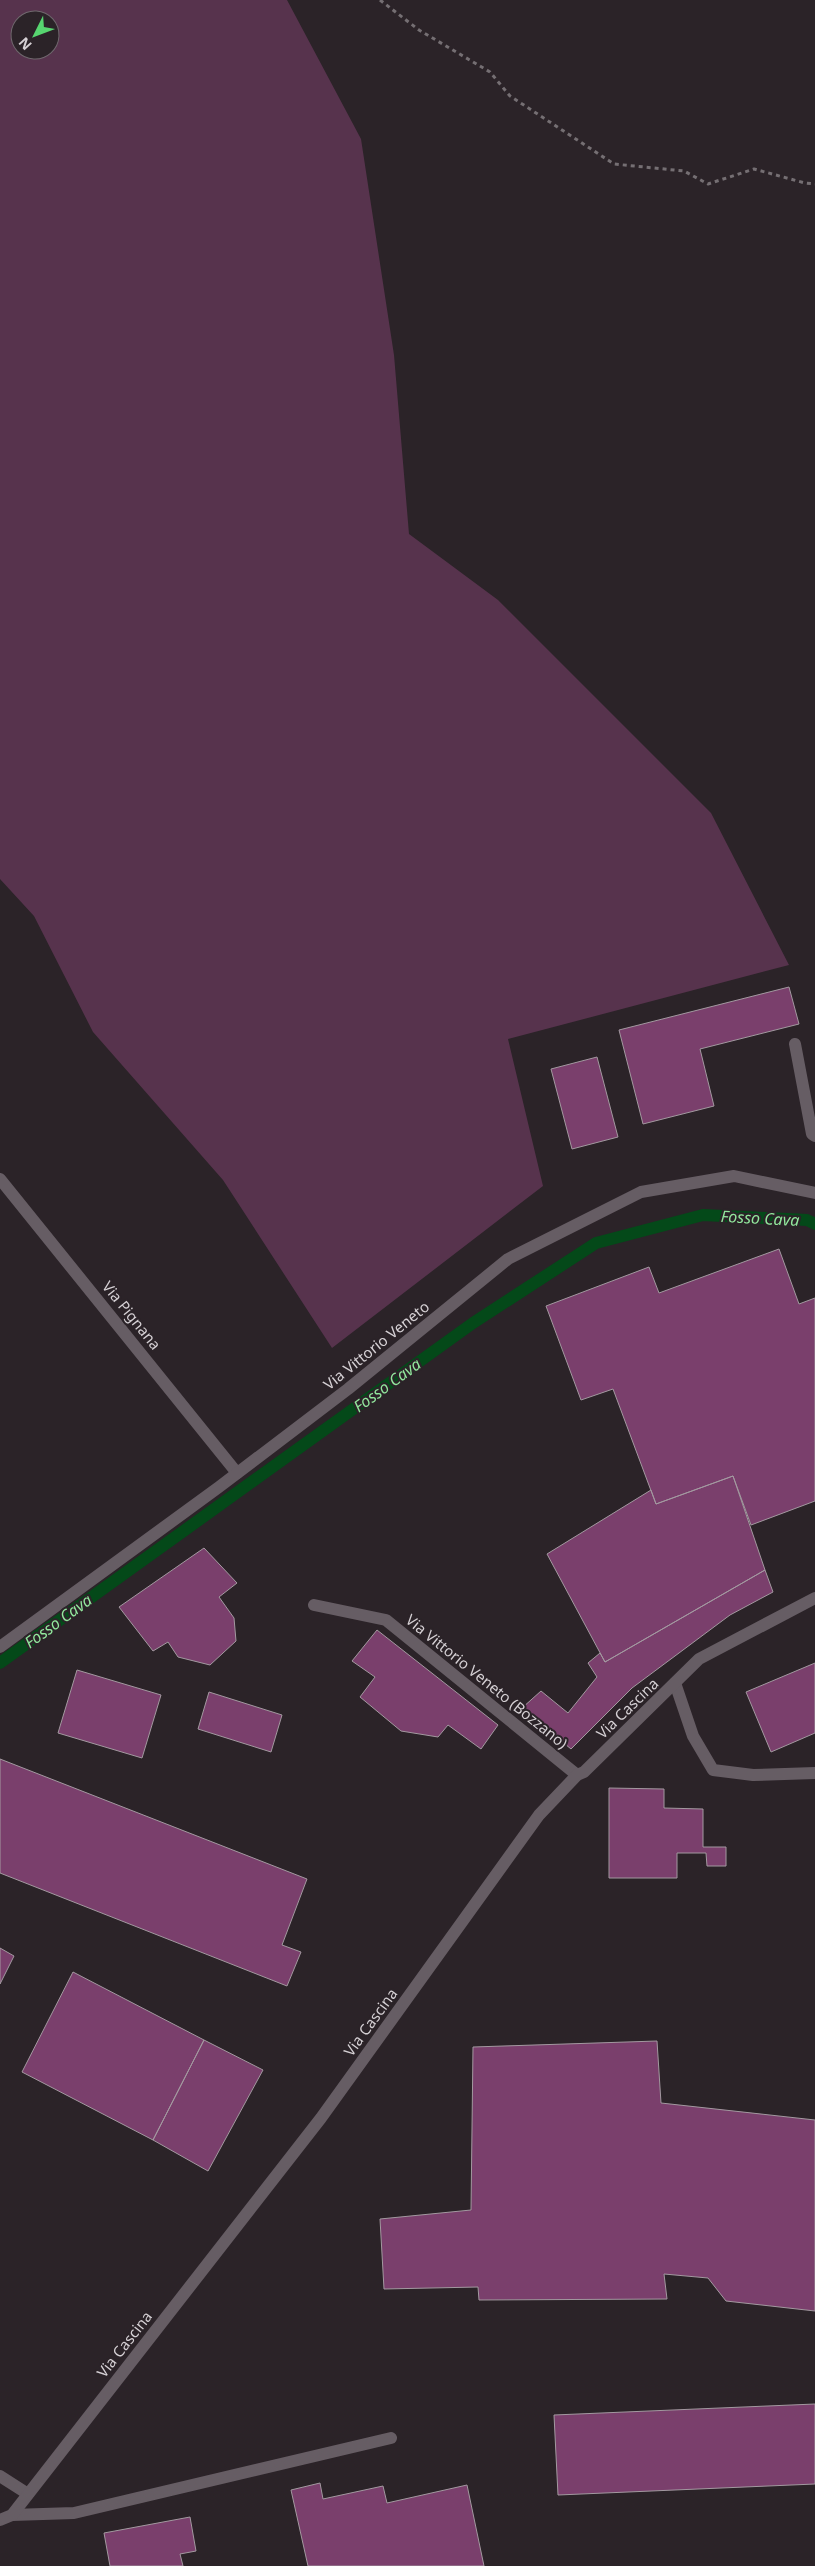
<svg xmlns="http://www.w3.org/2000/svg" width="815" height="2566" font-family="'Noto Sans',sans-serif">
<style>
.green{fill:#57334d;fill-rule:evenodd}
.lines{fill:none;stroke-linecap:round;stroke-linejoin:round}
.stream{stroke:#044919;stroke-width:12}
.building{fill:#7a3f6c;stroke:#a399a0}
.path{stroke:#756f73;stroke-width:3;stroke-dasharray:4 4;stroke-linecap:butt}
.lane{stroke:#665d64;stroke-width:12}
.street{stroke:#665d64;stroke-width:12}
.secondary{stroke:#665d64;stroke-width:12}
.labels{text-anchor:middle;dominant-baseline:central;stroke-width:4;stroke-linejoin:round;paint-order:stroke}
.street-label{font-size:15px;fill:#d5d0d4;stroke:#2b2328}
.water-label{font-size:16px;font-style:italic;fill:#92e79d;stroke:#2b2328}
</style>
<rect width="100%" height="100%" fill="#2b2328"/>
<path class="green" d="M0,0h287l74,139 33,216 15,179 89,66 213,213 78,152 -281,74 35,147 -211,162 -109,-168 -130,-148 -59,-116 -34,-37zM20,20h30v30h-30z"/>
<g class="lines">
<path class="stream" d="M0,1663l473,-340 123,-80 107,-28 104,5 8,4"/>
</g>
<path class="building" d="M789,987l10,37 -99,25 14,57 -71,18 -24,-94z
M597,1057l21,80 -46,12 -21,-80z
M779,1249l20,55 16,-6v203l-64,24 -18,-49 -77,28 -43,-115 -32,11 -35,-94 103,-39 10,26z
M733,1476l32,94 -160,92 -58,-108 104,-64 5,14z
M204,1548l33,35 -18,14 15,21 2,23 -26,24 -32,-8 -10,-15 -15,9 -34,-44z
M765,1570l8,22 -43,23 -98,73 -61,61 -49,-41 19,-17 27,22 29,-36 -9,-14 12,-10 5,9z
M377,1630l121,95 -17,24 -33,-24 -10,12 -37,-6 -41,-34 15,-20 -23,-16z
M815,1663v70l-44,19 -25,-60z
M77,1670l84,25 -19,63 -84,-25z
M209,1692l73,23 -11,37 -73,-23z
M0,1759l307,120 -25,66 19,7 -14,34 -287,-113z
M609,1788l55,1v19l39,1v38h23v19h-19l-1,-13h-29v25h-68z
M0,1948l14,8 -14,28z
M73,1972l131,68 -51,100 -131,-68z
M204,2040l59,30 -55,101 -55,-31z
M657,2041l4,62 154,17v191l-89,-10 -18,-23 -44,-4 3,25 -188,1 -1,-13 -94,2 -4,-70 91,-9 2,-163z
M815,2404v80l-257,11 -4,-80z
M320,2483l3,16 60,-13 4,17 80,-18 17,81h-176l-17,-76z
M190,2517l6,34 -16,3 3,12h-73l-6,-33z"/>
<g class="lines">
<path class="path" d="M380,0l39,30 71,42 20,24 104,68 70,7 24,13 46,-15 51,14 10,1"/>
<path class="lane" d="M795,1044l17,90 3,2
M314,1605l72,15 191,155
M675,1683l18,53 20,34 40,5 62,-2
M0,2476l28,18
M12,2515l62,-2 317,-75"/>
<path class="street" d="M0,1179l237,294
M0,2520l12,-5 309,-397 218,-303 38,-40 7,-3 115,-113 116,-61"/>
<path class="secondary" d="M0,1647l219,-160 129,-98 160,-130 133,-67 93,-16 81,17"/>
</g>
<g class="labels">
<g class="street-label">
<text transform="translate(132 1315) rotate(51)">Via Pignana</text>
<text transform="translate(376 1345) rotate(-39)">Via Vittorio Veneto</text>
<text transform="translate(487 1681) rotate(39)">Via Vittorio Veneto (Bozzano)</text>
<text transform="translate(627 1708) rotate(-44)">Via Cascina</text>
<text transform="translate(370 2022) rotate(-54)">Via Cascina</text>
<text transform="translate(124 2344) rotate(-52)">Via Cascina</text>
</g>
<g class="water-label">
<text transform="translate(760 1218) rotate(3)">Fosso Cava</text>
<text transform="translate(387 1385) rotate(-36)">Fosso Cava</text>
<text transform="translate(58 1621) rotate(-36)">Fosso Cava</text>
</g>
</g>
<g transform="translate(35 35) rotate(228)"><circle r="24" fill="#2b2328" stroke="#6f686d"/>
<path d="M0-4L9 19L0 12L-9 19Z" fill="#57d570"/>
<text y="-8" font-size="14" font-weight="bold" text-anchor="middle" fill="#d5d0d4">N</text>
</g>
</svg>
